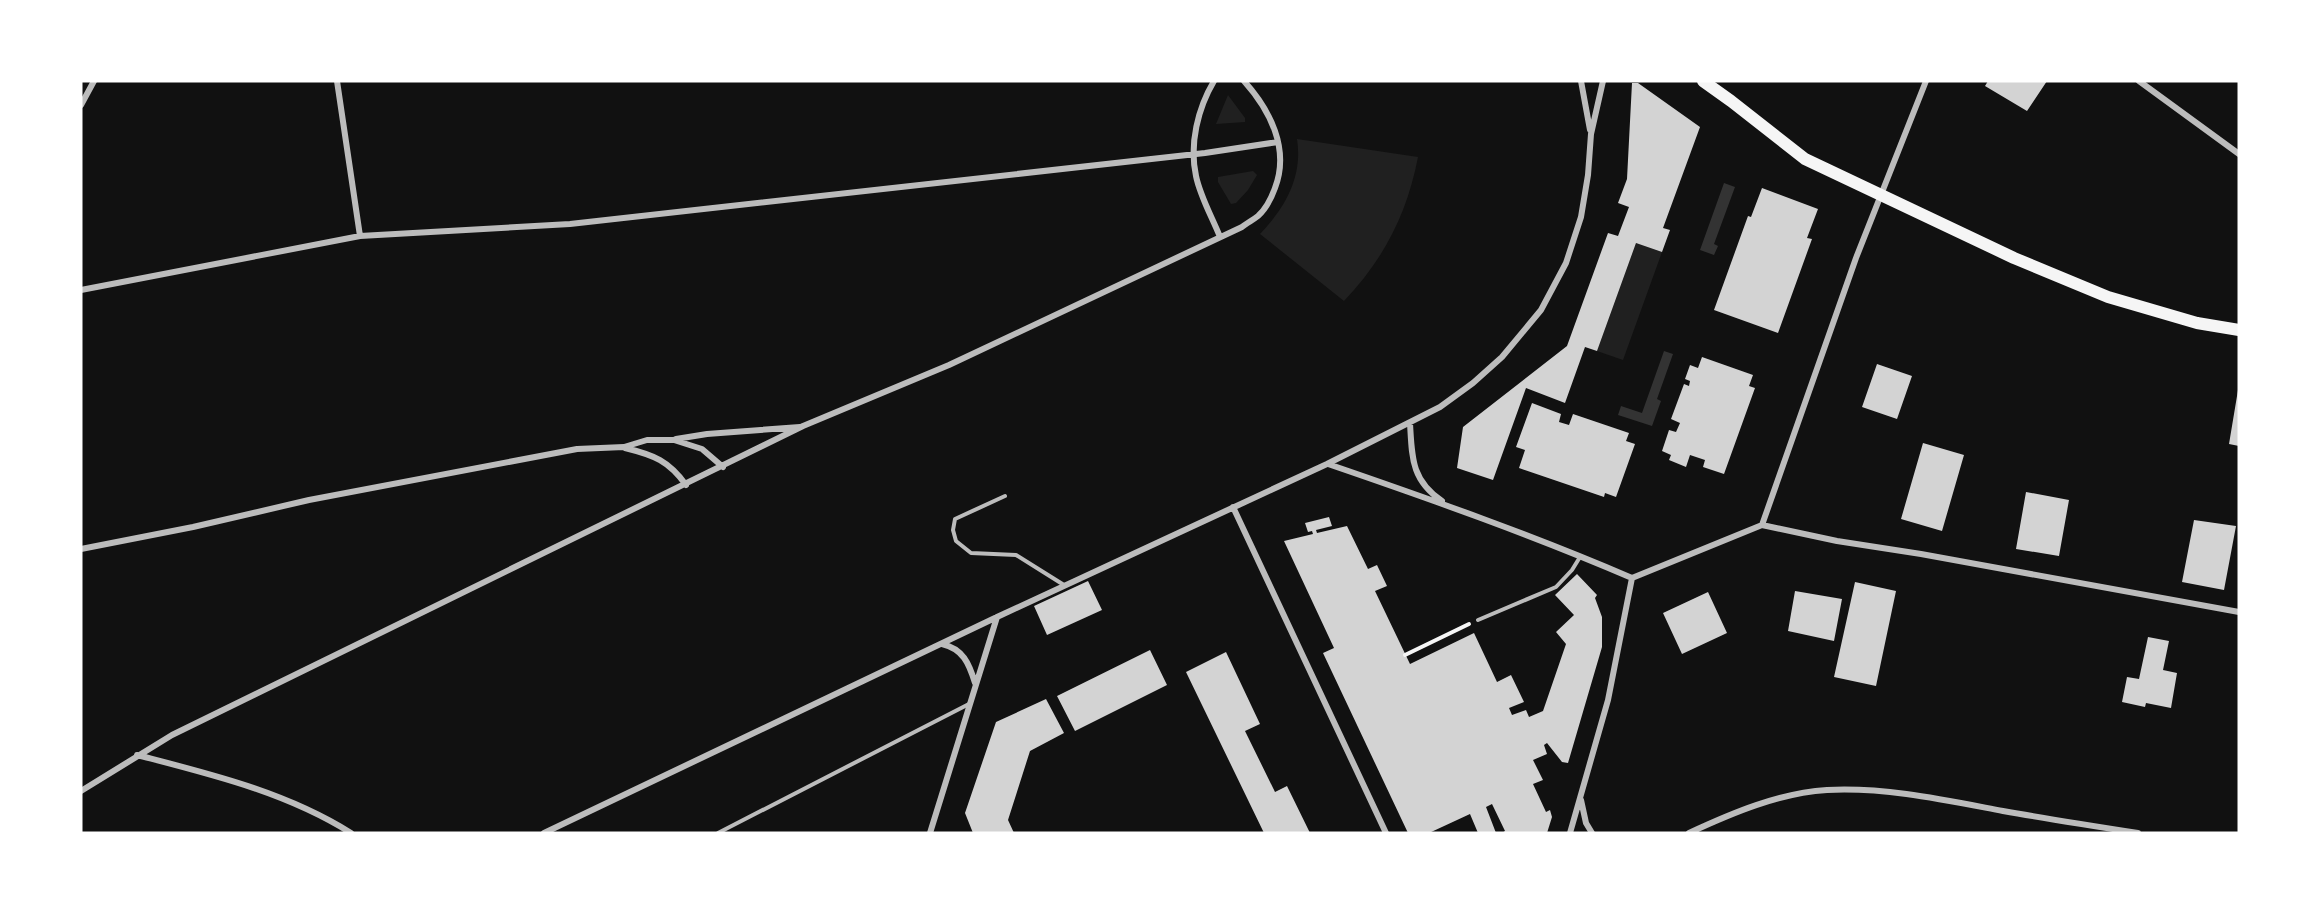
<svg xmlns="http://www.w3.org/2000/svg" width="2320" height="914" font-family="Karla,sans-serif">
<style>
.green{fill:#202020}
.water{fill:#333}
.building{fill:#d3d3d3}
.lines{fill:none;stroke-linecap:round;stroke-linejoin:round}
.path{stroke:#f5f5f5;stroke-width:4}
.service{stroke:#bcbcbc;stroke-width:4}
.minor{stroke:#bcbcbc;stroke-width:6}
.primary{stroke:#f5f5f5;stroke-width:12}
</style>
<rect width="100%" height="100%" fill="#111"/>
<path class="green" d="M1228,95l17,23v4l-29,2z
M1297,139l121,18c-11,57 -34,102 -74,144l-84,-67c25,-26 43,-57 37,-95z
M1253,171l4,4 -9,15 -12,13 -5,1 -13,-22v-5z
M1636,243l26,9 -39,108 -26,-9z"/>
<path class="water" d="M1724,183l11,4 -21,57 4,2 -4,9 -14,-5z
M1664,351l9,3 -16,45 4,2 -9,25 -34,-11 3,-9 21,7z"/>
<path class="building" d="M1988,81h59l-20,30 -42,-25z
M1632,83h6l62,44 -37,101 7,2 -8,22 -26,-9 -39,108 -12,-4 -20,56 -39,-15 -33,92 -36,-12 6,-41 104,-81 41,-113 10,3 11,-29 -11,-4 9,-24z
M1762,188l56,21 -11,29 5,1 -34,94 -64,-23 34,-94 3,1z
M1702,357l51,18 -4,11 6,2 -31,86 -21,-7 2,-7 -15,-5 -4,12 -17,-7 2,-5 -9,-4 7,-21 7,2 4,-9 -9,-4 13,-35 5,2 1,-5 -5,-2 5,-14 8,3z
M1877,364l35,12 -15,43 -35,-12z
M2238,390h1v56l-10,-2z
M1532,403l29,11 -2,8 10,3 4,-11 56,19 -3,8 9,3 -19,53 -11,-4 -1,4 -85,-29 6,-18 -9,-3z
M1923,443l41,12 -22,76 -41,-12z
M2026,492l43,8 -10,56 -43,-7z
M1329,517l3,9 -16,4 1,3 30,-7 21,43 9,-4 10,21 -12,5 35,73 64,-31 23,49 14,-7 13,27 -15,6 3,7 14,-5 3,7 14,-6 23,-67 -10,-12 18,-17 -19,-20 22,-21 20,21 -2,3 7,19v30l-34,116 -6,-1 -15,-19 -3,2 3,9 -14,6 10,20 -10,4 13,28 4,-2 2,7 -5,16h-45l3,-2 -13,-27 -6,3 10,26h-18l-8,-19 -41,19h-21l-85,-180 11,-5 -50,-107 29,-7 -1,-3 -4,1 -3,-9z
M2194,520l42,6 -12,64 -42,-8z
M1088,581l14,29 -55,25 -13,-29z
M1855,582l41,9 -20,95 -42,-9z
M1795,591l47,8 -8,42 -46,-10z
M1708,592l19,41 -45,21 -19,-41z
M2148,637l21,4 -6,29 14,3 -6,35 -25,-5 -1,4 -23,-5 5,-25 12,2z
M1150,650l17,35 -92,46 -18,-35z
M1226,652l34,72 -15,7 30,61 12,-6 23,47h-46l-78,-161z
M1046,699l18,34 -34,18 -22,69 6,13h-41l-8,-20 31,-91z"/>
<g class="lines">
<path class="path" d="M1405,655l64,-31"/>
<path class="service" d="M1005,496l-50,23 -2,11 3,11 15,12 45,2 48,30
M1478,620l78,-33 16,-17 8,-13
M718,833l251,-129"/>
<path class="minor" d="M337,81l23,155
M1214,81c-16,27 -25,63 -18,95 4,20 16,41 24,61
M1581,81l9,49
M2139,81l100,73
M81,105l13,-24
M81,290l279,-54 210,-12 635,-71 73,-11
M1410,423c2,34 1,57 32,78
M676,439l31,-5 93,-7
M625,448c29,7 44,13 61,37
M1328,464c102,35 204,71 304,114l130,-53 75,16 84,13 318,58
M1233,507l153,326
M1762,525l94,-267 70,-177
M81,549l112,-22 116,-27 268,-51 47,-2 23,-7h27l28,9 21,18
M942,644c21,5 27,19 33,39
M137,755c73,19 149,37 214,78
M81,791l91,-56 631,-309 146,-61 293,-138c5,-4 11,-7 16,-11 8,-7 13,-17 17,-28 15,-39 -5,-78 -31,-107
M1581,800l5,23 6,10
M544,833l453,-216 330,-153 113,-57 33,-24 29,-26 39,-47 25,-47 15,-46 7,-42 3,-41 12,-53
M930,833l67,-216
M1570,833l38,-133 24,-122
M1689,833c43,-20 90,-40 138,-43 59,-3 118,10 176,21 45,8 90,15 135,22"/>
<path class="primary" d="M1703,81l28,20 74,58 209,99 94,39 89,26 42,7"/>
</g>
<rect width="2320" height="914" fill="none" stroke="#ffffff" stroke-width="165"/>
</svg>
